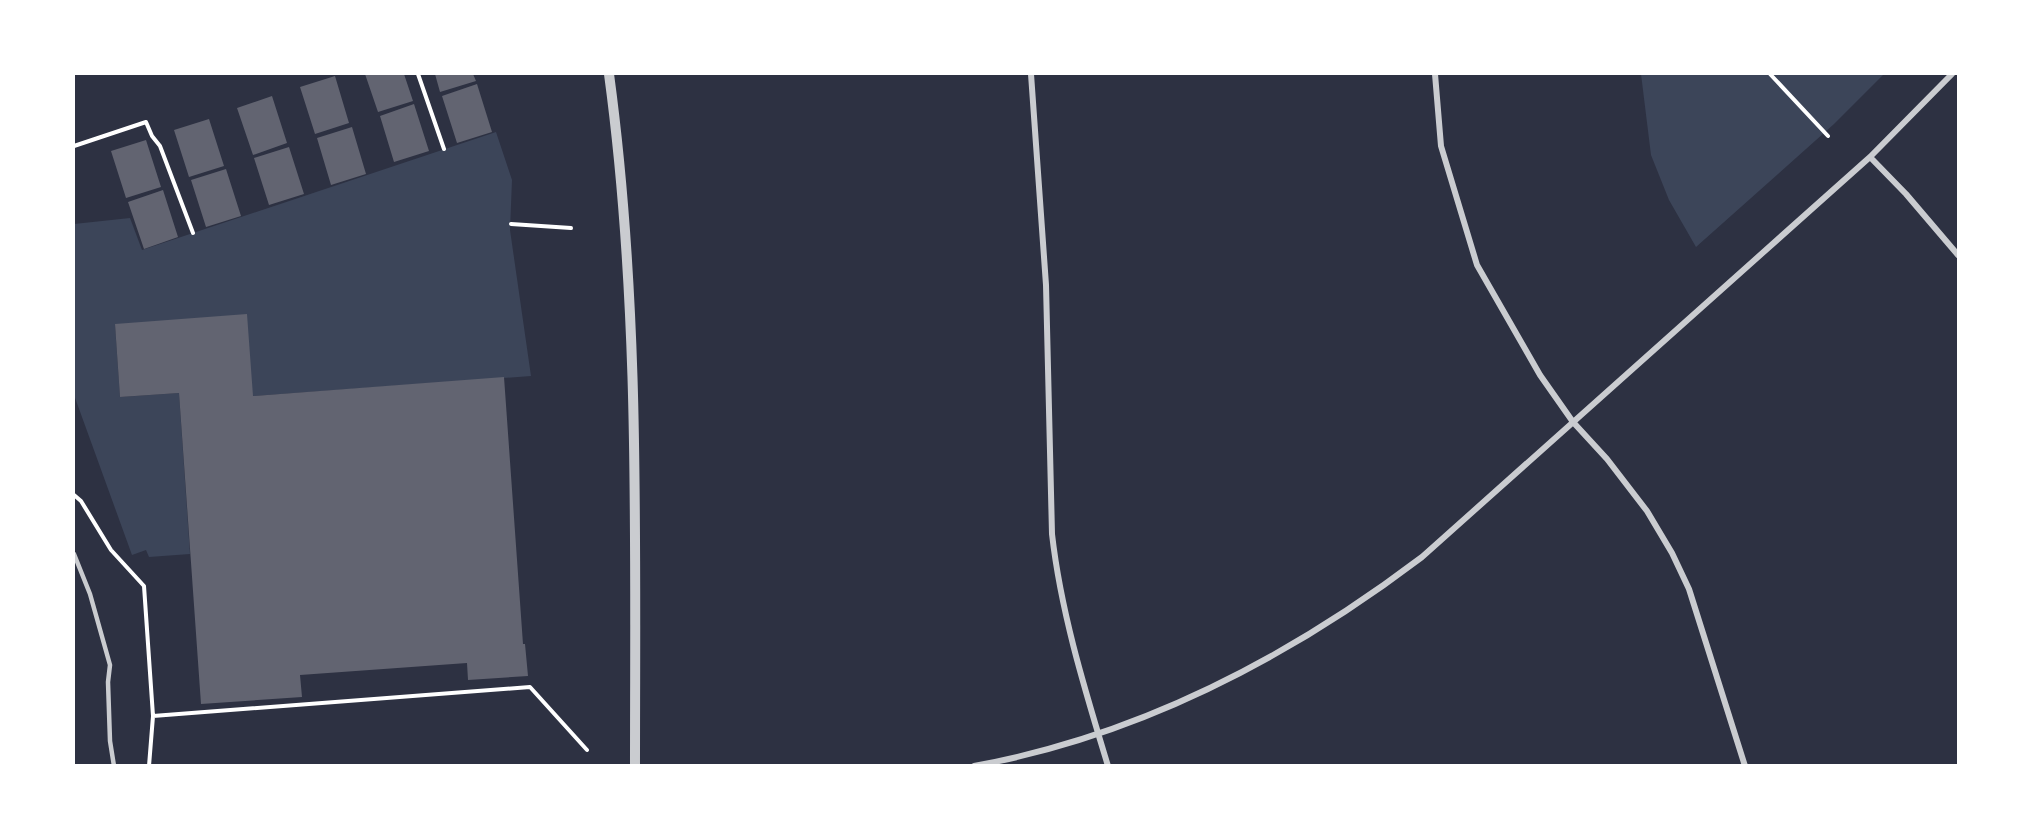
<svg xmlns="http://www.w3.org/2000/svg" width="2032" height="839" font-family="Figtree,sans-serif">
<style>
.green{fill:#3c4559}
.building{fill:#626471}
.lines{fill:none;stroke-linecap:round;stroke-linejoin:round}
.path{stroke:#fff;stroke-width:4}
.service{stroke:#caccd0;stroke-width:4.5}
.minor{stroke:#caccd0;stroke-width:6}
.tertiary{stroke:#caccd0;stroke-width:10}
</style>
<rect width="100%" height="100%" fill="#2d3142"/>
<path class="green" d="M1641,74h243l-50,50 -138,123 -27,-47 -18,-45z
M496,132l16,48 -2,50 21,146 -278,20 -138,-72 5,73 59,-4 11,161 -41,3 -3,-7 -14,5 -58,-160v-171l56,-6 12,32z"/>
<path class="building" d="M365,74h39l9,27 -35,11z
M435,74h38l3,7 -36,11z
M335,76l14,47 -34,11 -15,-47z
M477,84l15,48 -35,11 -15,-47z
M272,96l15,47 -34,12 -16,-47z
M414,104l15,47 -35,11 -14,-46z
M209,119l15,47 -35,11 -15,-47z
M352,127l14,47 -35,11 -14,-47z
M146,140l15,47 -35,11 -15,-47z
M289,147l15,47 -35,11 -15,-47z
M226,169l15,47 -35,11 -15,-47z
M163,190l15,47 -34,12 -16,-47z
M247,314l6,82 251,-19 19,267h2l3,32 -60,4 -1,-17 -167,12 2,22 -101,7 -22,-311 -59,4 -5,-73z"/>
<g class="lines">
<path class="path" d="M418,74l26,75
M1770,74l58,62
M74,146l72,-24 6,14 8,10 33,87
M511,224l60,4
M74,495l7,6 30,49 33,36 9,130 377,-29 57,63
M149,766l4,-50"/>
<path class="service" d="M74,554l16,40 20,71 -2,17 2,59 4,25"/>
<path class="minor" d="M1031,74l15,211 6,249c9,79 33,156 56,232
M1435,74l6,72 36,119 63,110 33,47 34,37 40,52 25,42 17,36 56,177
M1870,157l36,37 52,61
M974,766c165,-30 316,-109 448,-209l448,-400 82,-83"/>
<path class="tertiary" d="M609,74c31,229 26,461 26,692"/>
</g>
<rect width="2032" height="839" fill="none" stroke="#ffffff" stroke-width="150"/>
</svg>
